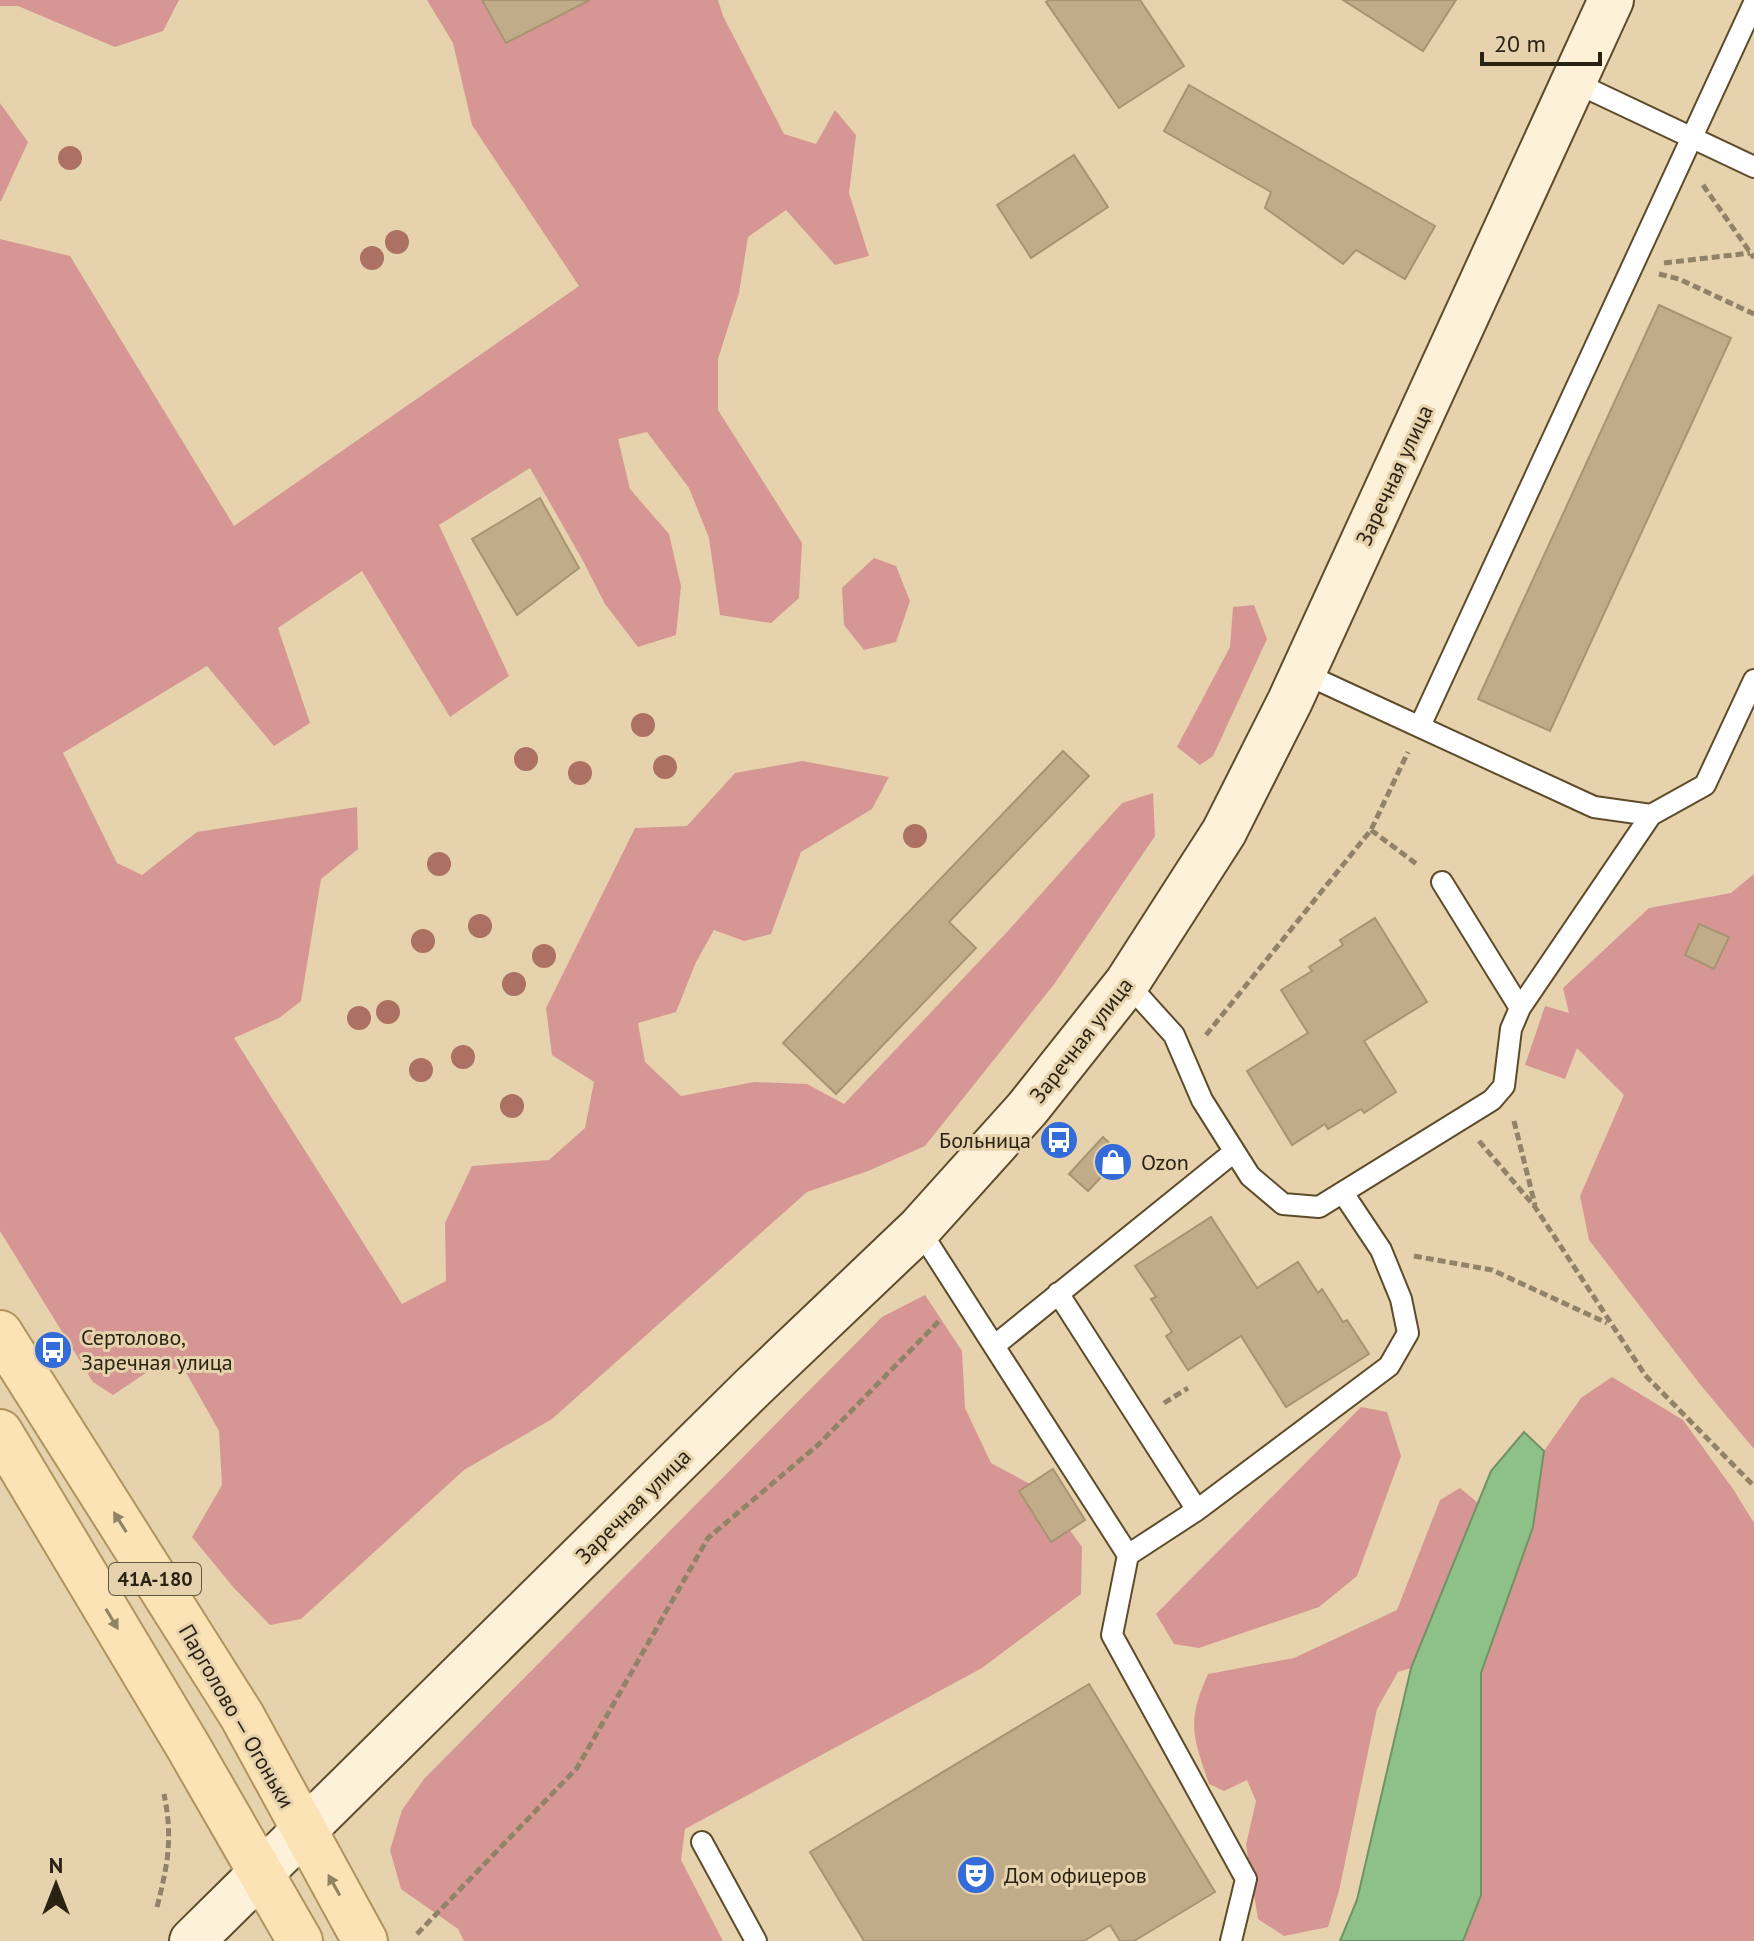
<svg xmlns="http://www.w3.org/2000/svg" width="1754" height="1941" font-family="'PT Sans',sans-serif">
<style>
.green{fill:#d69794}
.water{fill:#8ec188;stroke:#709265;stroke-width:2}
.building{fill:#c0ac88;stroke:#a89471;stroke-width:2}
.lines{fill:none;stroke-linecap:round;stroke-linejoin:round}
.service-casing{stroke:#5d4b2a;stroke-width:24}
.secondary-casing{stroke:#5d4b2a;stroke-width:48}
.primary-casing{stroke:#b1945d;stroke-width:48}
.path{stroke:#918367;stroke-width:5;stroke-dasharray:8 4;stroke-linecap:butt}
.service{stroke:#fff;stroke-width:20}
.secondary{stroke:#fdf1da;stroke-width:44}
.primary{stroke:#fbe3b6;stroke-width:44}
.tree{fill:#ac7162}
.oneway{fill:#928365}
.labels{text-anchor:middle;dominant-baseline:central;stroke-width:6;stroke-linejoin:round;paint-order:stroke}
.shield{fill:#e6d2ac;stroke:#625842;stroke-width:2}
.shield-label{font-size:20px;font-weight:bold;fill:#2a2314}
.street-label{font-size:22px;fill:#2a2314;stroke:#e6d2ac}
.poi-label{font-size:22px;fill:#2a2314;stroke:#e6d2ac;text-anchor:start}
</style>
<rect width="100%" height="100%" fill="#e6d2ac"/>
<path class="green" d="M0,0h179l-16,31 -48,16 -97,-41h-18z
M427,0h55l24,43 84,-43h128l5,16 61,118 32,10 19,-34 21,25 -7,58 20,63 -34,9 -49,-55 -38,27 -9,56 -21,66v51l84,133 -3,55 -28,25 -51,-8 -11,-77 -20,-50 -42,-56 -29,7 12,50 39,45 12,52 -5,49 -38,12 -33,-43 -23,-45 -52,-91 -91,57 70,151 -59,41 -88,-146 -84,57 32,95 -36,23 -67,-80 -144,87 54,110 25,12 55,-43 160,-25 1,42 -37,30 -20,122 -22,17 -45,20 168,266 44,-23 -1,-58 27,-57 77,-6 36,-32 9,-46 -42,-27 -6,-47 89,-180 52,-2 48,-53 67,-12 87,16 -17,32 -71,43 -30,82 -27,7 -30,-11 -18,32 -20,50 -38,11 7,39 36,34 73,-14 53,2 37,20 163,-172 115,-129 31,-10 2,43 -100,147 -130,163 -57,25 -61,21 -255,227 -88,51 -163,149 -31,6 -36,-37 -42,-51 30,-52 -3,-54 -35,-62h-32l-39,26 -20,-13 -93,-151v-992l70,17 164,270 345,-240 -107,-161 -19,-82z
M0,103l28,39 -27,59h-1z
M874,558l22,8 14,35 -14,41 -32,8 -20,-25 -2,-37z
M1254,605l13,34 -54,117 -13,9 -23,-18 53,-100 3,-40z
M1754,874v575l-55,-66 -110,-143 -9,-44 44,-101 -47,-47 -12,31 -40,-14 20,-59 24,7 -6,-25 86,-80 82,-15z
M925,1295l37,56 3,57 26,55 50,27 41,57 -1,47 -99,74 -297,161 -4,31 42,81h-259l-6,-12 -57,-40 -11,-39 12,-40 22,-31 458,-462z
M1612,1377l71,43 50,69 21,34v418h-291l18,-46v-222l52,-146 11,-76 37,-53z
M1361,1407l26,5 14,44 -44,120 -38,31 -120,41 -25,-4 -18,-30z
M1460,1488l18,15 -67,165 -13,4 -21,37 -38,182 -11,36 -44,9 -26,-17 -12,-74 10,-44 -9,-21 -23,11 -15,-7c-16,-48 -23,-61 -1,-110l86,-16 103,-48 43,-110z"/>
<path class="water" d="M1524,1432l20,19 -11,76 -52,146v222l-18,46h-123l17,-41 54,-232 80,-197z"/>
<path class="building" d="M482,0h108l-84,43z
M1049,0h91l44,66 -65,42 -73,-106z
M1343,0h113l-33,51z
M1189,85l246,141 -30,53 -49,-29 -13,14 -78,-56 6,-16 -107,-61z
M1074,155l34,52 -77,51 -34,-53z
M1659,305l72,33 -181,393 -72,-32z
M540,498l39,70 -62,47 -45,-76z
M1063,751l26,25 -140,146 27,26 -140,146 -53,-51z
M1375,918l52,84 -63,39 32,51 -32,21 -3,-4 -33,20 -3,-5 -33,21 -45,-74 61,-38 -27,-43 31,-19 -3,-4 34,-22 -3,-5z
M1699,924l30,13 -15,32 -29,-14z
M1103,1137l19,18 -34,36 -19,-17z
M1211,1217l46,71 41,-26 20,31 4,-4 21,33 4,-2 22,34 -83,53 -45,-71 -53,34 -22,-34 6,-4 -21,-33 5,-2 -21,-31z
M1053,1469l32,51 -34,22 -32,-51z
M1089,1684l126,208 -81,49h-14l-10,-16 -26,16h-220l-54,-89z"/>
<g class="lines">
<defs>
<path id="service" d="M1574,82l180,85
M1303,673l291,134 57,8
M1420,726l334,-723
M1442,882l78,126
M1127,983l47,52 28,65 48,76 33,28 36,3 173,-107 12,-14 7,-57 9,-21 131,-193 54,-30 49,-105
M919,1229l209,326 -16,80 134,244 -15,62
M1058,1293l139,217
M994,1346l240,-194
M1128,1555l69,-45 192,-144 19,-33 -7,-34 -20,-49 -38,-57
M702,1842l54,99"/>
<path id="secondary" d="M192,1941l561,-554 166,-158 108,-120 100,-126 97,-151 66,-131 321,-701"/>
<path id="primary" d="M0,1333l242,383 123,225
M0,1432l189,316 111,193"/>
</defs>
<use href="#service" class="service-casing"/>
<use href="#secondary" class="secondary-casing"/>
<use href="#primary" class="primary-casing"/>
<path class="path" d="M1703,185l51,73
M1664,263l86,-10
M1659,274l20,5 75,35
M1371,830l47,35
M1206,1035l165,-205 37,-78
M1514,1121l21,84
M1479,1141l56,66 110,168 109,111
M1414,1256l78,14 115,53
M1164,1403l24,-15
M157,1907c11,-43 16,-69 7,-113
M417,1934l160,-166 131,-230 111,-94 122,-125"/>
<use href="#service" class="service"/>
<use href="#secondary" class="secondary"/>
<use href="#primary" class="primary"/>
</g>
<g class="tree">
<circle cx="70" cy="158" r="12"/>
<circle cx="397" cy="242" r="12"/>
<circle cx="372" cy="258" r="12"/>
<circle cx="643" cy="725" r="12"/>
<circle cx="526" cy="759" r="12"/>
<circle cx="665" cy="767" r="12"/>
<circle cx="580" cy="773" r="12"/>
<circle cx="915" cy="836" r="12"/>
<circle cx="439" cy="864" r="12"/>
<circle cx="480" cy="926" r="12"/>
<circle cx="423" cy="941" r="12"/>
<circle cx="544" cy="956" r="12"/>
<circle cx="514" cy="984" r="12"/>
<circle cx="388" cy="1012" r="12"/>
<circle cx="359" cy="1018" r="12"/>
<circle cx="463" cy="1057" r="12"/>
<circle cx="421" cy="1070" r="12"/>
<circle cx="512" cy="1106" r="12"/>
</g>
<defs><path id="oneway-solid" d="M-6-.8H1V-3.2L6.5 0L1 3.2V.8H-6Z" transform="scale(2)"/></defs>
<g class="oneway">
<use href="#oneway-solid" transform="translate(120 1522) rotate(-122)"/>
<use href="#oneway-solid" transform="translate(112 1619) rotate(59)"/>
<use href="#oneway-solid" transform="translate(334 1885) rotate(-119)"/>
</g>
<defs>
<symbol id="bus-disc" viewBox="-11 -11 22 22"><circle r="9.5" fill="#336bd9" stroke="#e6d2ac"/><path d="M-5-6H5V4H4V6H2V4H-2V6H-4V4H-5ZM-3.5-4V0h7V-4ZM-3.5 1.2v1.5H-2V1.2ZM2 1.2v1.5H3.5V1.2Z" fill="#fff"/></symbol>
<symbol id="shop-disc" viewBox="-11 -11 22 22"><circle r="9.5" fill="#336bd9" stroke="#e6d2ac"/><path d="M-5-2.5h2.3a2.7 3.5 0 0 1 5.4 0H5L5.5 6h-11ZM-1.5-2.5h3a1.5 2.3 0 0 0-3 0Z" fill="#fff"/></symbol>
<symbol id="theatre-disc" viewBox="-11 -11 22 22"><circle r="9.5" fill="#336bd9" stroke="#e6d2ac"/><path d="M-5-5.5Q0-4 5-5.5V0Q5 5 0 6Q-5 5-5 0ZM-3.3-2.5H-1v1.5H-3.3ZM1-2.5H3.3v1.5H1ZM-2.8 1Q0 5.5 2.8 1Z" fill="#fff"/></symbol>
</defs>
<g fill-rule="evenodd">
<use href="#bus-disc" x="1037" y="1118" width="44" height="44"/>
<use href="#shop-disc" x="1091" y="1140" width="44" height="44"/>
<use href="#bus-disc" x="31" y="1328" width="44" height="44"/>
<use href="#theatre-disc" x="954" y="1853" width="44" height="44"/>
</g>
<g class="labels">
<rect class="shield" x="109" y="1563" width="92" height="32" rx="6"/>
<g class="shield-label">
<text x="155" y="1579">41А-180</text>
</g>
<g class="street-label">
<text transform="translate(1394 475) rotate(-65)">Заречная улица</text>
<text transform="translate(1081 1040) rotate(-52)">Заречная улица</text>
<text transform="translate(633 1506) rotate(-45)">Заречная улица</text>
<text transform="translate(237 1716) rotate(60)">Парголово — Огоньки</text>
</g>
<g class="poi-label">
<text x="1031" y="1140" text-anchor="end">Больница</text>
<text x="1141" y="1162">Ozon</text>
<text x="81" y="1337">Сертолово,<tspan x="81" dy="25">Заречная улица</tspan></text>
<text x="1004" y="1875">Дом офицеров</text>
</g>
</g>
<g transform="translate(56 1885)" stroke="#e6d2ac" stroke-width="6" paint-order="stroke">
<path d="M0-6L14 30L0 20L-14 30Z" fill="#2a2314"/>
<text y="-12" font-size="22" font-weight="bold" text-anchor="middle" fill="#2a2314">N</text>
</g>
<path d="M1482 52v12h118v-12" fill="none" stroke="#2a2314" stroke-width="4"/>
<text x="1494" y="52" font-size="24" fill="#2a2314" stroke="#e6d2ac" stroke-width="6" paint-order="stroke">20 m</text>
</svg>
